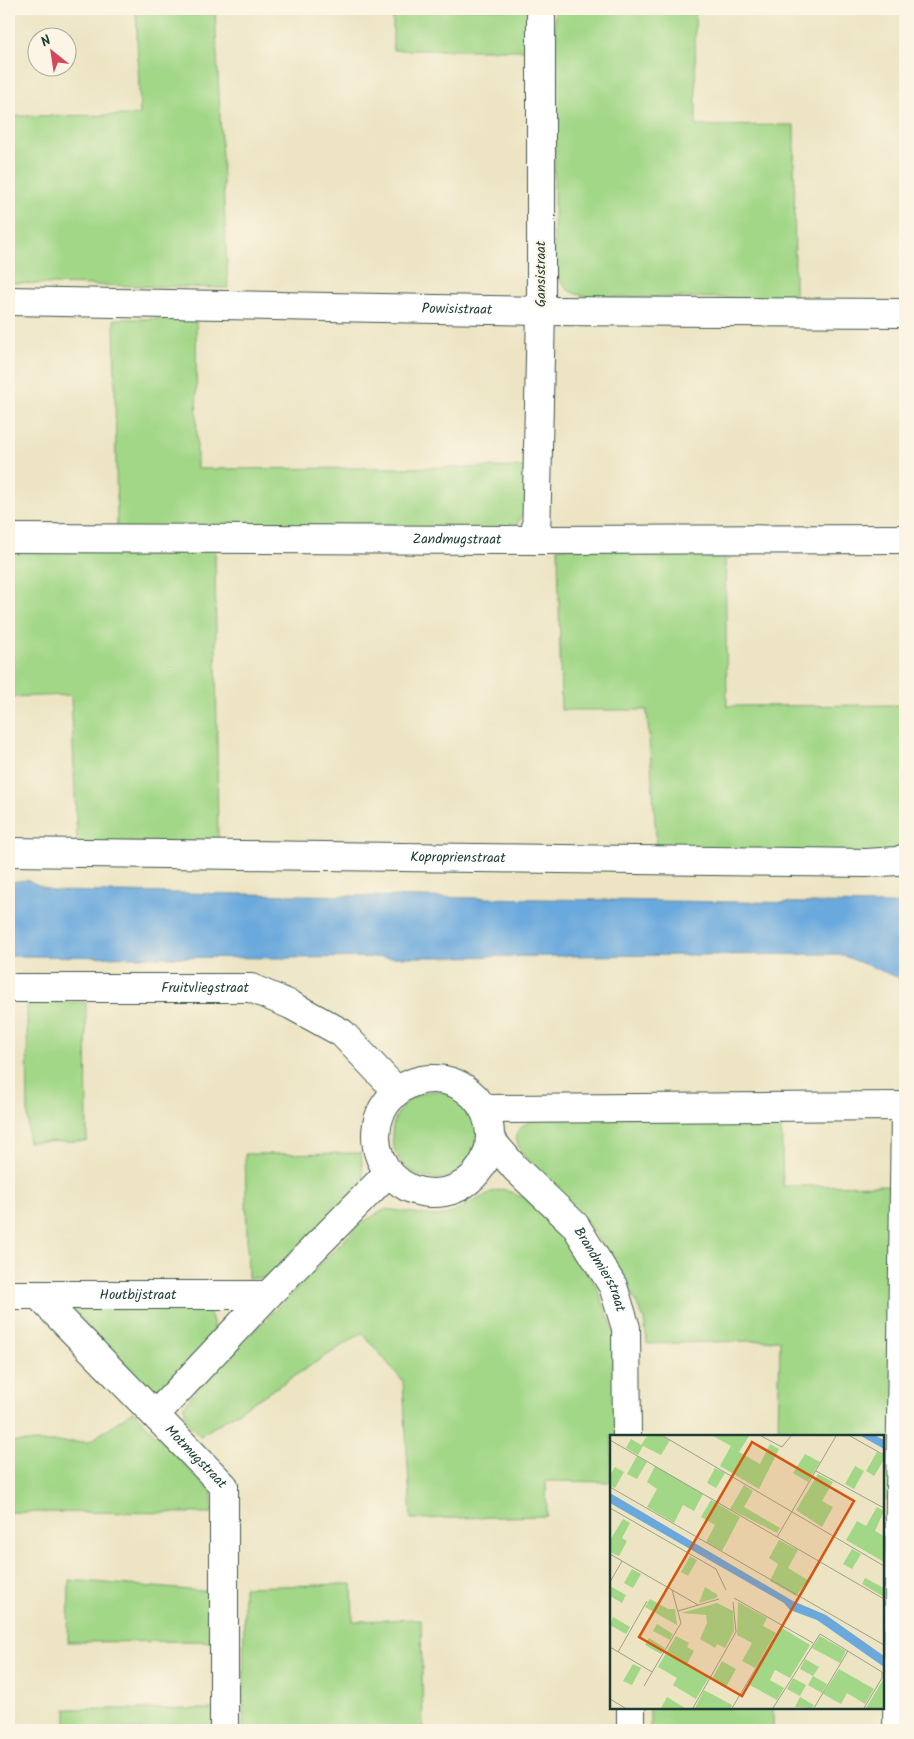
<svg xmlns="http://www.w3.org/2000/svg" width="914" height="1739" font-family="Kalam,sans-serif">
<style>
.green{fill:#a2d787;stroke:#608a5e}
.water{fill:#6ba9dd;stroke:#457388}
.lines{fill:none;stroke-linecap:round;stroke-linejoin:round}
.minor-casing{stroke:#3e5649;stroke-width:30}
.minor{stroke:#fff;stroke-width:28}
.labels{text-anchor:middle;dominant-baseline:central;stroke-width:4;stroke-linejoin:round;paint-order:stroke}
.street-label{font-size:14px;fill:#1f3d34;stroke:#fcf5e5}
.inset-road{fill:none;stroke:#9aa18a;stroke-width:1}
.view{fill:#d45610;fill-opacity:0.15;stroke:#d45610;stroke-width:2.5}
.inset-edge{fill:none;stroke:#1f3d34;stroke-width:2.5}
</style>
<rect width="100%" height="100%" fill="#fcf5e5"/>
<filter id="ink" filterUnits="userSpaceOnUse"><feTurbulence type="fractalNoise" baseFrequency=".02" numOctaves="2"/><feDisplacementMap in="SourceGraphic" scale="10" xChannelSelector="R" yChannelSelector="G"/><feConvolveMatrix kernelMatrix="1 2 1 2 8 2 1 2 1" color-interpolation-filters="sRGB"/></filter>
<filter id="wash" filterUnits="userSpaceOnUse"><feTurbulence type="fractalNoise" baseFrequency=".0096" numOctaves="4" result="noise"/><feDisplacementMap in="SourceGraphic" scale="20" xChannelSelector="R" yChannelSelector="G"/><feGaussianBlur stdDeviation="1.12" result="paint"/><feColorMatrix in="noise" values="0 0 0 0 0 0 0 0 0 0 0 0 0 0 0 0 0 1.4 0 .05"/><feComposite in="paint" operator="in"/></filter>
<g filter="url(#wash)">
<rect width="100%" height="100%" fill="#ece4c3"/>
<path class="green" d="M136,9h79l13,279 -219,-5v-167l131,-1z
M393,9h135v41h-135z
M555,9h140l1,117 98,-1 1,173 -202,-1c-23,-3 -28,-6 -39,-26z
M114,319h82l1,150 328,-2 -1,46 -7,11 -12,7h-388z
M9,546l206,1 3,295 -141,1 -6,-148 -62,2z
M558,548h167l2,158 178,-1v128l-3,12 -11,12 -233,6 -11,-153h-86z
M86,1002l1,139 -59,1 -1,-139z
M392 1135a44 44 0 1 1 88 0a44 44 0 1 1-88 0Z
M781,1116l2,70 117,-1 -3,315h-14v-64h-105l2,-96 -133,4 -3,-25 -19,-40 -41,-60 -61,-64c-12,-21 -8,-26 12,-37z
M361,1153l3,30 -98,95h-18l-3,-124z
M503,1189l23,10 35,36 36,52 18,47 3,102h-6l-1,46 -65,-1 1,35 -136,3 -8,-138 -41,-48 -162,103 -14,-15 -2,-15 12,-16 165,-167 25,-14 50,7 16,-3 39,-21z
M71,1308l137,1c5,10 7,17 4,28l-49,49 -9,3 -21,-11z
M133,1411l79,82v20l-203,-1v-70h80z
M69,1580l145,12v49l-146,1z
M352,1584l1,37 68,-2 2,111h-180l1,-143z
M650,1708h123v22h-123z
M66,1709h150v21h-150z"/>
<path class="water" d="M27,880l25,11c281,4 561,10 841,13l12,-4v78l-3,1 -63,-25 -553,4 -277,-2v-74z"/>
</g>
<g filter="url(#ink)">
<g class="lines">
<defs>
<g id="minor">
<path id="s1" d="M9,301l532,10 364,2"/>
<path id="s2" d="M9,538l527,2 369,-1"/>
<path d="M536,540l5,-229v-302"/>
<path id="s3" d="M9,852l857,11 31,-2 8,-3"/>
<path id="s4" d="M9,988h242l40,17 51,28 55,58"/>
<circle cx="433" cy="1136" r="57"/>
<path d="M485,1109l420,-3"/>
<path id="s5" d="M491,1140l24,28 60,57 38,61 13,42 1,108"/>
<path id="s6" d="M9,1295h259"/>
<path id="s7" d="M38,1295l186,191v244"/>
<path d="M156,1414l112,-119 120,-122"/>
<path d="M631,1708v22"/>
<path d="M897,1730l8,-618"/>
</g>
</defs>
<use href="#minor" class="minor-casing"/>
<use href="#minor" class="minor"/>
</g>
</g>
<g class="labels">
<g class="street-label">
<text transform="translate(541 274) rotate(-90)">Gansistraat</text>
<text stroke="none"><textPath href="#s1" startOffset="448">Powisistraat</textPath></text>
<text stroke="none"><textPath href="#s2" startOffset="448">Zandmugstraat</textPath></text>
<text stroke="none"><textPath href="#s3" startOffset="449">Koproprienstraat</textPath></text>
<text stroke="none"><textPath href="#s4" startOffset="196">Fruitvliegstraat</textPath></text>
<text stroke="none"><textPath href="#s5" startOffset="171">Brandmierstraat</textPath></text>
<text stroke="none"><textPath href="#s6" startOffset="129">Houtbijstraat</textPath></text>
<text stroke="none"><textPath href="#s7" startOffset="226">Motmugstraat</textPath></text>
</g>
</g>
<g transform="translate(610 1435)">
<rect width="274" height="274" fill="#ece4c3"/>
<path d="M37,1h15l8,4 -9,15 -18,-9 -5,9 -12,-7 5,-9 10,6zM103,1h36l-10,16 21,12 10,-20 9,5 -20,40 -39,-23 11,-20zM267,17l7,4v4l-10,16 -8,-5zM195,19l15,8 -12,20 -15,-9zM27,21l10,6 -10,17 -10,-5zM45,31l48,28 -9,17 -11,-6 -9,18 -27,-16 10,-18 -10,-7zM245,31l9,5 -10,18 -9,-5zM5,32l9,5 -9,16 -5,-2v-11zM105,33l10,5 -9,15 -9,-5zM208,39l15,8 -11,19 11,6 -11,20 -26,-17zM134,50l9,6 -9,16 36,21 -3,5 -47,-24zM101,65l29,17 -18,34 -16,-9 9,-17 -14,-8zM267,72l7,4 -9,20 9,5v26l-38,-22 11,-19 9,5zM13,84l7,4 -8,15 5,3 -8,15 -9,-4v-12zM169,105l19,10 -10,18 20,12 -12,16 -26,-15 8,-17 -9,-6zM242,114l9,5 -9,15 -9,-5zM80,121l7,4 -9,16 -7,-4zM22,134l9,5 -8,14 -9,-5zM255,143l19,10v9l-22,-13zM0,151l16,9 -4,8 -12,-7zM95,152l13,8 -2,3 -17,5zM40,164l18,10h7l2,16 -32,-18zM128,167l29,16 -4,8 13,7 -21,35 -13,-7 10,-18 -15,-8zM107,168l16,8 1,20 -9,17 -8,-4 -2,4 -15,-9 7,-16 -1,-8 -25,-2zM3,182l17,10 -4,7 -16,-9zM47,189l16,10 -3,6 -17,-9zM172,193l28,17 -20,33 -15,-8 -5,10 14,8 -7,12 -29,-16zM66,201l13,7 -2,4 7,4 -7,13 22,13 -13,22 -23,-14 4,-7 -19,-11zM210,201l26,15 -6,12 -28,-15zM39,203l16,10 -4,6 -16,-9zM195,224l14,8 -6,9 14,8 -5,9 -14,-8 5,-9 -13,-7zM112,226l14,8 -10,18 -14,-8zM23,229l8,4 -9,17 -9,-4zM229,234l35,20 -9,15 -18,-11 -6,11 -18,-10zM183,243l13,7 -6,11 -13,-7zM274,243v30h-18zM94,255l28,15 -2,3h-35zM57,262l18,11h-24zM190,262l14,8 -2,3 -17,-1z" fill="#a2d787"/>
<path d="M251,1h15l8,4v9zM0,58l183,108 33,14 58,41v11l-67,-47 -27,-10 -6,-7 -174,-100z" fill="#6ba9dd"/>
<path class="inset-road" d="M53,1l221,130M151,1l21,11 9,-11M240,1l34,19M0,5l274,159M206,36l68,37M0,52l274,158M0,73l106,61 10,21M167,102l59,-101M0,119l88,51M0,147l12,-21M190,162l20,-35M124,163l79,45M68,176l41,-12M0,212l42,25M8,217l29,-51M34,251l37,-63 -9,-33M0,264l15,9M83,273l43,-76 -3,-30M122,273l50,-83M163,273l47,-74 62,38v6l-18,30M204,273l34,-57"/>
<path class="view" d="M142,7l102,59 -112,195 -103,-59z"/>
<rect width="274" height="274" class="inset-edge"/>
</g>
<rect width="914" height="1739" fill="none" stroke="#fcf5e5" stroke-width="30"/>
<g transform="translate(52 52) rotate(330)"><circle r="24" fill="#fcf5e5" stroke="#a4ab9e"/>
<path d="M0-4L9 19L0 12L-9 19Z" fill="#d1495b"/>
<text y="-8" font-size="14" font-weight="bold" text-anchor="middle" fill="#1f3d34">N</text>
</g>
</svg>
